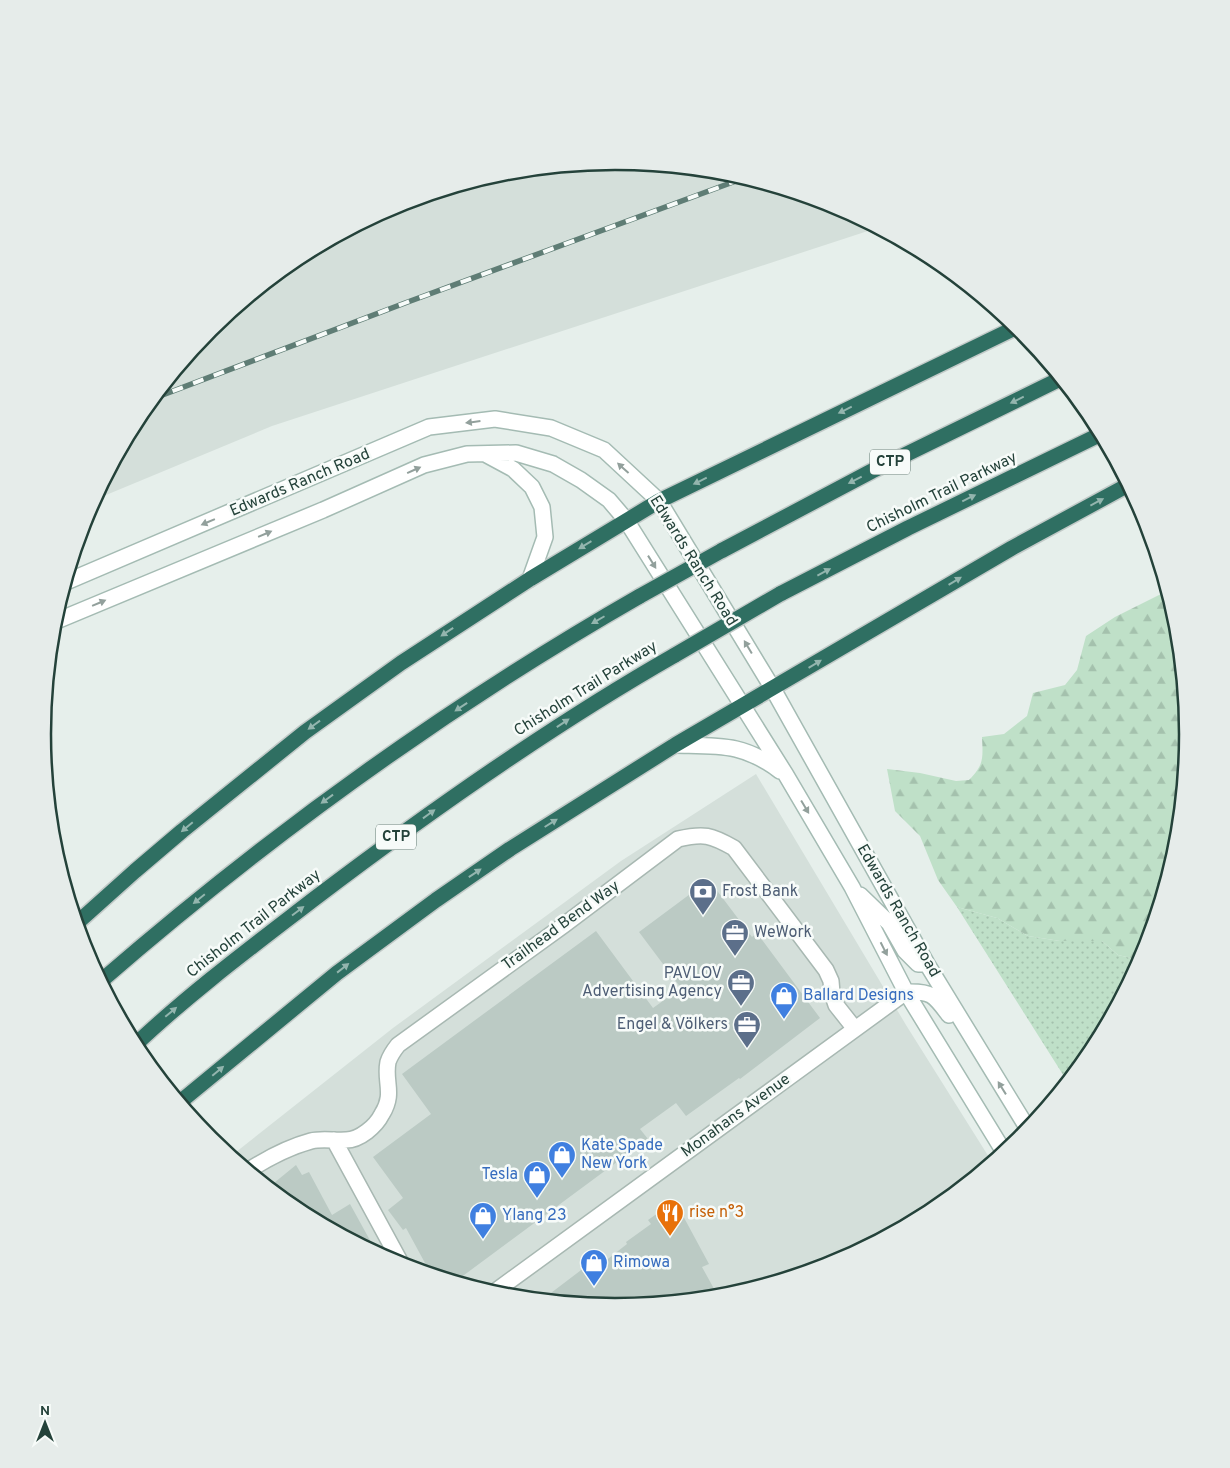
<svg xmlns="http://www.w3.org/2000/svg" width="1230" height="1468" font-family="Overpass,sans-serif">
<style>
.built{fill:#d4dfda}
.grass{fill:url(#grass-dots)}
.forest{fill:url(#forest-firs)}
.building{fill:#bbcac4}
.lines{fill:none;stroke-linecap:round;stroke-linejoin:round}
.street-casing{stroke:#a8b8b2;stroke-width:18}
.secondary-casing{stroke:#a4bbb3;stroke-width:18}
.highway-casing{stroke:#c2cac8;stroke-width:18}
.street{stroke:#fff;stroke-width:15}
.secondary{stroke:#fff;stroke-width:15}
.highway{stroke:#2f6f62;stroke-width:15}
.rail-casing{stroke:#5f7d75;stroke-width:5.5}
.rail{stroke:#f7fbf9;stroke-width:4;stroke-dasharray:11;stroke-linecap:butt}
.highway-bridge-casing{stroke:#c2cac8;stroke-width:18;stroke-linecap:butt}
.highway-bridge{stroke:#2f6f62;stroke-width:15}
.oneway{fill:#93b5ae}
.oneway2{fill:#92a09c}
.labels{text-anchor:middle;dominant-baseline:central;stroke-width:5;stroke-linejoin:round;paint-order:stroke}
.shield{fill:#f7fbf9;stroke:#637a73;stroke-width:1}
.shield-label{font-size:15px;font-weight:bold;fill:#24423a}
.street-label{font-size:16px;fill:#24423a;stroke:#f7fbf9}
.service-label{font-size:16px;fill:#4e5e75;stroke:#f7fbf9;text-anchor:start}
.shop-label{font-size:16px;fill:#366cbe;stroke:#f7fbf9;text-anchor:start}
.food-label{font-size:16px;fill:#c56008;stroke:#f7fbf9;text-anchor:start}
.rim{fill:none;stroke:#24423a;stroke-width:2.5}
</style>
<defs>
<pattern id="grass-dots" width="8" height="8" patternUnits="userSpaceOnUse" patternTransform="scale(1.25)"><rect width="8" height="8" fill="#bfe0c8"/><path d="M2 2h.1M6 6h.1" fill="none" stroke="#a4c1ad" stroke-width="1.8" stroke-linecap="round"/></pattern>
<pattern id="forest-firs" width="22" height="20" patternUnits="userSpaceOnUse" patternTransform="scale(1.25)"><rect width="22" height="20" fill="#bfe0c8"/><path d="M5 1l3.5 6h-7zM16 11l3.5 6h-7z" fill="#a4c1ad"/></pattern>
</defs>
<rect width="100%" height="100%" fill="#e6efeb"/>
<path class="built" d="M615,162l112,11 107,32 43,23 -605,198 -178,74 45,-84 71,-87 87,-71 99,-53 108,-33z
M756,774l150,251 86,137 -59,48 -99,53 -108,33 -111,10 -112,-11 -107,-32 -99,-53 -66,-54 162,-128 228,-167z"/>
<path class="grass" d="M957,907l40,11 31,18 32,5h42l16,14 22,5 -49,92 -24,29z"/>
<path class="forest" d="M1167,591l10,32 10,111 -11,112 -32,107 -4,7 -22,-5 -16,-14h-42l-32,-5 -31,-18 -40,-11 -19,-27 -18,-44 -25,-25 -8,-42 33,4 36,8 13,-1c15,-15 14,-22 13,-43l22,-3 23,-18 6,-23 32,-8 12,-15 9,-34 29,-19z"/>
<path class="building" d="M709,880l43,57 5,-4 63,85 -80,61 -1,-1 -53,38 -10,-13 -36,26 8,10 -192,142 -25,-7 -25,-46 -3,2 -15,-20 15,-12 -30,-41 58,-43 -29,-40 194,-143 57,77 28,-20 -42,-56z
M296,1165l6,10 7,-3 23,43 18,-11 27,49 -80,-43 -28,-23z
M675,1201l34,63 -7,3 16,29 -103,10 -72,-7 54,-41 4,6 3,-2 23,-18 -1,-2 25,-18 -3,-4z"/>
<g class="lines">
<defs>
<path id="street" d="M334,1140l68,125
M249,1170c19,-12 40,-23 62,-29 11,-3 24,0 35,-1 14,0 30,-14 36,-26 13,-21 2,-32 6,-52 2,-6 6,-12 10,-17l166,-120 114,-86c26,-6 33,-4 56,9l92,122 5,11 1,12 4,12 19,24
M493,1293l413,-301"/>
<path id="secondary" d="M487,455l26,14 19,18 10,20 3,30 -15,42
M66,582l363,-155 66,-8 56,9 53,22 55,51 114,188 154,275 101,165
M54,622l269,-112 101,-45 43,-11 49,-1 37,11 28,16 28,20 17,20 160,255 66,112 54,105 98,160
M675,745c45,1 68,-2 105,26
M860,895l29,28 16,28 13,13h9
M906,992c26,-1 28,3 43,23"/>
<path id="highway" d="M721,551l151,-80 188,-92
M780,594l128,-66 193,-94
M77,923l58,-52 47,-40 123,-99 96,-69 129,-84 129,-78 358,-174
M101,981c167,-145 347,-275 539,-385
M135,1045c56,-53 118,-99 179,-146 116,-88 235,-172 361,-244
M180,1102l157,-129 99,-73 74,-51 165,-104 337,-197 116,-63"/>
</defs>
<use href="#street" class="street-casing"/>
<use href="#secondary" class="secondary-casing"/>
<use href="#highway" class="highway-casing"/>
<use href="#street" class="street"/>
<use href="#secondary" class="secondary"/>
<use href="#highway" class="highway"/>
<defs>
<path id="rail" d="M152,399l253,-96 339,-125"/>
</defs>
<use href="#rail" class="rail-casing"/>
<use href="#rail" class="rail"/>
<defs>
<path id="highway-bridge" d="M640,596l81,-45
M675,655l105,-61"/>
</defs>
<use href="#highway-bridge" class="highway-bridge-casing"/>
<use href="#highway-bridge" class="highway-bridge"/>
</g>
<defs><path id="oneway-solid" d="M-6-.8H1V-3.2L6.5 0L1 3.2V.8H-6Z" transform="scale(1.25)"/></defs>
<g class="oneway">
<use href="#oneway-solid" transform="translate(1017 400) rotate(154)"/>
<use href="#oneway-solid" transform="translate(845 410) rotate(154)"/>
<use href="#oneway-solid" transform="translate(855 480) rotate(153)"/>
<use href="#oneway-solid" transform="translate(700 481) rotate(154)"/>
<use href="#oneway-solid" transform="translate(969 498) rotate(-26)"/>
<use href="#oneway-solid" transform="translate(1097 502) rotate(-28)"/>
<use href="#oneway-solid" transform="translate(585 545) rotate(149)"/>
<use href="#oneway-solid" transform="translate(824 572) rotate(-28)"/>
<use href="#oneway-solid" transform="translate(955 581) rotate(-31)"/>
<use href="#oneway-solid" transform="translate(598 620) rotate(150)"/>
<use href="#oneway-solid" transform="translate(447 632) rotate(146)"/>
<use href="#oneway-solid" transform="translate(815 664) rotate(-31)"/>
<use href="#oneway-solid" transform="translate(461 707) rotate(146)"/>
<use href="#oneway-solid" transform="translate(563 723) rotate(-34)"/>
<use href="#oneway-solid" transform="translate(314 725) rotate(144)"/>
<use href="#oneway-solid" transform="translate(327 799) rotate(144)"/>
<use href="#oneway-solid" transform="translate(429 814) rotate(-36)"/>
<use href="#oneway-solid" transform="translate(551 823) rotate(-32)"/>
<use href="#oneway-solid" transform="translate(187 827) rotate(140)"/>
<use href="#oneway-solid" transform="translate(475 873) rotate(-34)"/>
<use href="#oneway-solid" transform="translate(199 899) rotate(141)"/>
<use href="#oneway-solid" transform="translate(298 911) rotate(-37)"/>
<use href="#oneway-solid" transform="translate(343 968) rotate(-38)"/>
<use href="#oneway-solid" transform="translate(171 1012) rotate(-40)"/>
<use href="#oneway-solid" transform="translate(218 1071) rotate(-40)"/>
</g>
<g class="oneway2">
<use href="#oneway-solid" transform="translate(473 422) rotate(173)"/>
<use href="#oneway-solid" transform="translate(623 468) rotate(-138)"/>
<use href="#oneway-solid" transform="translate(414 470) rotate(-24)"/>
<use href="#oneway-solid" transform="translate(208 522) rotate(157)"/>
<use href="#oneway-solid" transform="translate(265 534) rotate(-23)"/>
<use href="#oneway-solid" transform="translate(652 562) rotate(58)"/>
<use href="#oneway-solid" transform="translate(99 603) rotate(-23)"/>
<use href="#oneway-solid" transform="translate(748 647) rotate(-121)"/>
<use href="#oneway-solid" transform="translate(805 807) rotate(59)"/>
<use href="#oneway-solid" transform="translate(884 949) rotate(63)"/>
<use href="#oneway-solid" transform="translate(1002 1088) rotate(-122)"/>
</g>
<defs>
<symbol id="bank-pin" viewBox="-11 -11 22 30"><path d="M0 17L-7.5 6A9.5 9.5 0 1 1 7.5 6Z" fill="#5c6f8a" stroke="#f7fbf9"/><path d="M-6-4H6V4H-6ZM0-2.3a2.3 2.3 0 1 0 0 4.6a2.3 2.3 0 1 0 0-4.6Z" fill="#fff"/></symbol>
<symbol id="office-pin" viewBox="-11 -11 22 30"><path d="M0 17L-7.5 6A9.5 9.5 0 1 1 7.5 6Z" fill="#5c6f8a" stroke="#f7fbf9"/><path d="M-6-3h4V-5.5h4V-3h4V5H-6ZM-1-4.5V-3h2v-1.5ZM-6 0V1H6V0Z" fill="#fff"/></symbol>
<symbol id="shop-pin" viewBox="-11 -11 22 30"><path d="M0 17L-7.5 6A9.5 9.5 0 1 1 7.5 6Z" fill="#3f7fe0" stroke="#f7fbf9"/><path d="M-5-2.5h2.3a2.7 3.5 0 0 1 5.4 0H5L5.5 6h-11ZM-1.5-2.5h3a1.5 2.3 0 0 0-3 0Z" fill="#fff"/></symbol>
<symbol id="restaurant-pin" viewBox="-11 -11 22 30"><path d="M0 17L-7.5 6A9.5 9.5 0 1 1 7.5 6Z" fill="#e8710a" stroke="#f7fbf9"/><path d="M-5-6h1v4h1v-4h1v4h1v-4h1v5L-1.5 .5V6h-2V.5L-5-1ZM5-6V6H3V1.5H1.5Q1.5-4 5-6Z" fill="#fff"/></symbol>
</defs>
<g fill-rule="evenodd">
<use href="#bank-pin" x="687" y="876" width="32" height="43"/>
<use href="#office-pin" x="719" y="917" width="32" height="43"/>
<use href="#office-pin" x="725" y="967" width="32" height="43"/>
<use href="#shop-pin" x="768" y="980" width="32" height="43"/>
<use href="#office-pin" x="731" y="1009" width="32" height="43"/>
<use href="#shop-pin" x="546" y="1139" width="32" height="43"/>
<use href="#shop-pin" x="521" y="1159" width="32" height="43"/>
<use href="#restaurant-pin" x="654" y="1197" width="32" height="43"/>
<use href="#shop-pin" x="467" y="1200" width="32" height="43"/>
<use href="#shop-pin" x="578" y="1247" width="32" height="43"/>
</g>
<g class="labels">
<g class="shield">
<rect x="870" y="449.5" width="40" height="25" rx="4"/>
<rect x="376" y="824.5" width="40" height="25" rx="4"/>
</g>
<g class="shield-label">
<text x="890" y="462">CTP</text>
<text x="396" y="837">CTP</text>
</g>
<g class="street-label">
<text transform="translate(300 483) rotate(-23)">Edwards Ranch Road</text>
<text transform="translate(942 493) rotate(-26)">Chisholm Trail Parkway</text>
<text transform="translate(693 561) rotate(58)">Edwards Ranch Road</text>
<text transform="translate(586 689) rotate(-32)">Chisholm Trail Parkway</text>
<text transform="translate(898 911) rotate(60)">Edwards Ranch Road</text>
<text transform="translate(254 924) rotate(-38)">Chisholm Trail Parkway</text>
<text transform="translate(561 926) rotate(-36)">Trailhead Bend Way</text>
<text transform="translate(736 1116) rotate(-36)">Monahans Avenue</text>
</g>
<g class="service-label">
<text x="722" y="892">Frost Bank</text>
<text x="754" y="933">WeWork</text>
<text x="722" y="974" text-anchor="end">PAVLOV<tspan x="722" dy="18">Advertising Agency</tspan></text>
<text x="728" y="1025" text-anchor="end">Engel &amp; Völkers</text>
</g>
<g class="shop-label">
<text x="803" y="996">Ballard Designs</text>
<text x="581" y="1146">Kate Spade<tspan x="581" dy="18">New York</tspan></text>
<text x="518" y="1175" text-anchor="end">Tesla</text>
<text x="502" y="1216">Ylang 23</text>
<text x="613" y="1263">Rimowa</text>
</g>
<g class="food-label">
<text x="689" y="1213">rise n°3</text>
</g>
</g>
<path d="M0 0H1230V1468H0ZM51 734a564 564 0 1 1 1128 0a564 564 0 1 1-1128 0Z" fill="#e6ecea" fill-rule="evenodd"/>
<path class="rim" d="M51 734a564 564 0 1 1 1128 0a564 564 0 1 1-1128 0Z"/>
<g transform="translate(45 1423)" stroke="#f7fbf9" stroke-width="4" paint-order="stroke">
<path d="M0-4L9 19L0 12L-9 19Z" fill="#24423a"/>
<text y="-8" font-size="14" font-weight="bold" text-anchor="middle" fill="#24423a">N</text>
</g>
</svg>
